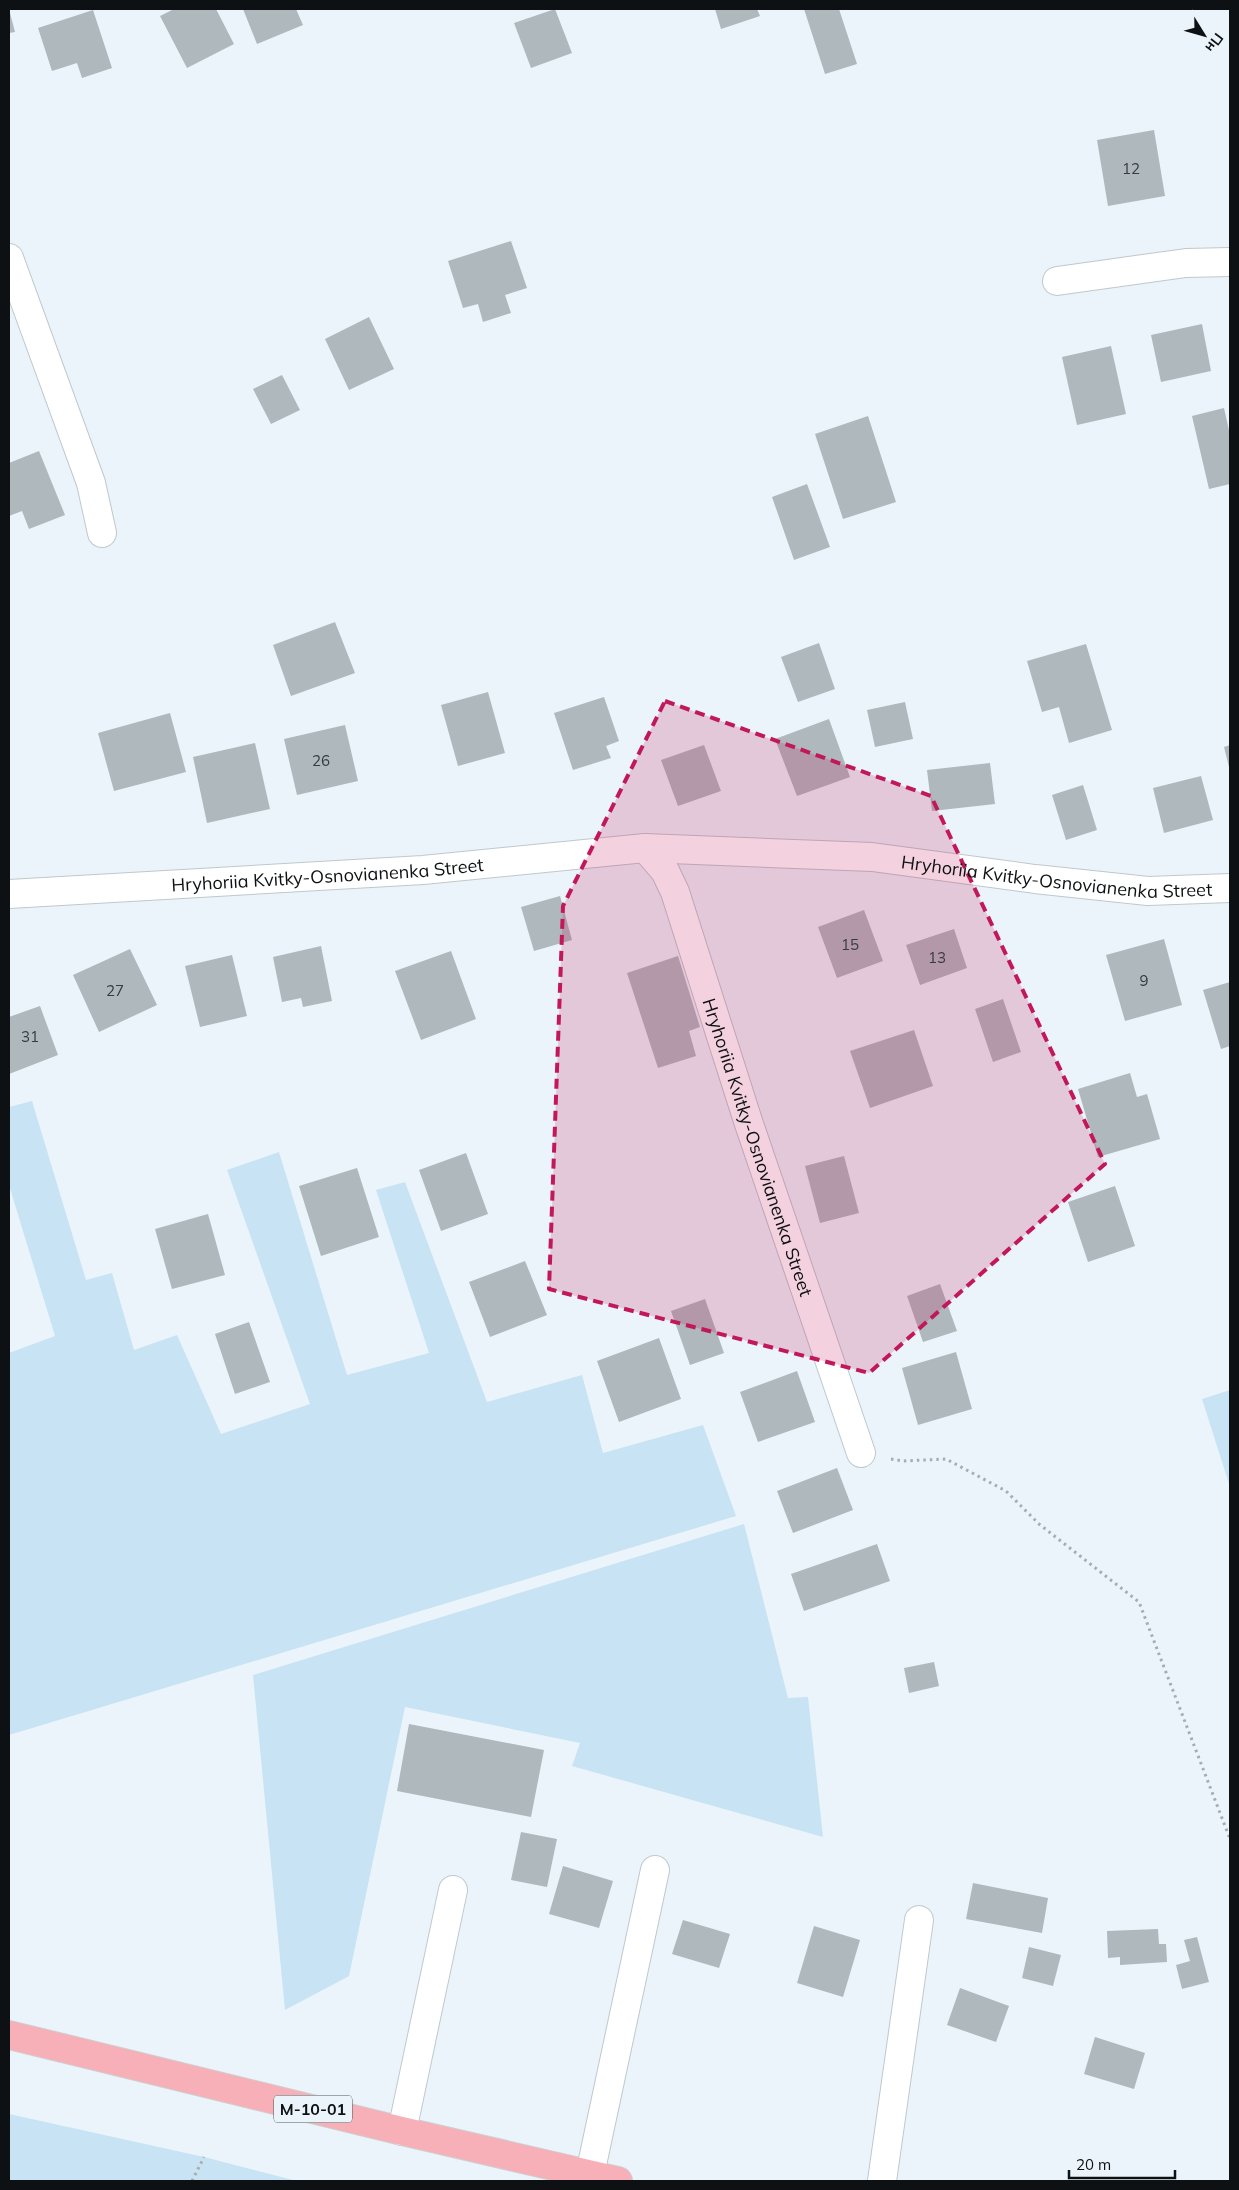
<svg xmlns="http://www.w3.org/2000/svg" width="1239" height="2190" font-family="Mulish,sans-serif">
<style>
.green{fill:#c8e3f4}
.building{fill:#afb8bd}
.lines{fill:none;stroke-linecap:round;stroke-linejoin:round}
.minor-casing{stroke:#bfc8cd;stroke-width:30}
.highway-casing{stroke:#cfcfd0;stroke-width:30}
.path{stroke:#a6adb2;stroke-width:3;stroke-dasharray:2.5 4;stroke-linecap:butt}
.minor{stroke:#fff;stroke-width:28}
.highway{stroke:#f7afb8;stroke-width:28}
.marked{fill:#c2185b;fill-opacity:0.2;stroke:#c2185b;stroke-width:4;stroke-dasharray:10 6;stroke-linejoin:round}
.labels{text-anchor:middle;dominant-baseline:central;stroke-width:4;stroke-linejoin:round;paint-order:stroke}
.number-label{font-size:15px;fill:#363b3e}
.shield{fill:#ebf4fa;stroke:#505558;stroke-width:1}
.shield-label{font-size:16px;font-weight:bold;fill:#0e1113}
.street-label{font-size:18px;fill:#0e1113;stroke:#ebf4fa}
</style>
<rect width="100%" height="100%" fill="#ebf4fa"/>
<path class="green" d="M32,1101l54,179 26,-7 22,77 43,-15 44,99 89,-30 -83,-234 52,-18 68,223 82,-22 -53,-163 29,-8 82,220 95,-27 21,78 100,-28 33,91 -727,219v-382l46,-17 -46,-151v-78z
M1230,1390v97l-28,-88z
M744,1524l44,174 20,-1 15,140 -251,-71 8,-23 -175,-36 -56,269 -64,34 -32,-335z
M9,2114l195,43 93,24h-288z"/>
<path class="building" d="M9,9l6,23 -6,1z
M174,9h42l18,35 -47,24 -27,-52z
M243,9h53l7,16 -46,19z
M555,9l17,44 -41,15 -17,-45z
M715,9h42l3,7 -39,13z
M804,9h35l18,55 -32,10z
M93,10l19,58 -30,10 -5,-15 -25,8 -14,-43z
M1154,130l11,66 -57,10 -11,-66z
M511,241l16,47 -22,7 6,18 -28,9 -5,-18 -15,4 -15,-47z
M369,317l25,52 -45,21 -24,-51z
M1202,324l9,47 -50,11 -10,-47z
M1111,346l15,68 -49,11 -15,-68z
M282,375l18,35 -29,14 -18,-35z
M1224,408l6,27v49l-21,5 -17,-73z
M868,416l28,86 -53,17 -28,-85z
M39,451l26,64 -36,14 -7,-18 -13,5v-53z
M807,484l23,63 -36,13 -22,-63z
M335,622l20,51 -64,23 -18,-51z
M819,643l16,46 -37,13 -17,-45z
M1086,644l26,86 -43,13 -10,-36 -17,5 -15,-51z
M488,692l17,61 -47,13 -17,-61z
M604,697l15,44 -13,5 5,12 -38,12 -19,-57z
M905,702l8,37 -38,8 -8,-37z
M170,713l16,59 -72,19 -16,-58z
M829,719l21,58 -53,19 -22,-57z
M345,725l13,56 -61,14 -13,-56z
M255,743l15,66 -63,14 -14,-66z
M704,745l17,46 -43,15 -17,-46z
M1230,745v26l-6,-24z
M990,763l5,41 -63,7 -5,-41z
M1201,776l12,44 -49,13 -11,-45z
M1083,785l14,45 -31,10 -14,-45z
M560,896l12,44 -38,11 -13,-44z
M864,910l19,51 -46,17 -19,-51z
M954,929l13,39 -47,17 -14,-40z
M1164,939l18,66 -57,16 -19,-66z
M321,946l11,55 -29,6 -2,-9 -19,4 -9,-45z
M130,949l27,56 -58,27 -26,-57z
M451,951l25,68 -55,21 -26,-69z
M232,955l15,61 -47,11 -15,-61z
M678,956l22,71 -11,4 7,25 -38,12 -31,-95z
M1230,982v64l-9,3 -18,-59z
M1003,999l18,53 -28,10 -18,-53z
M40,1006l18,49 -49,19v-57z
M914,1030l19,56 -63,22 -20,-57z
M1130,1073l7,24 10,-3 13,45 -62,18 -20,-68z
M466,1153l22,61 -47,17 -22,-61z
M844,1156l15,57 -39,10 -15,-57z
M357,1168l22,69 -58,19 -22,-70z
M1115,1186l20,60 -47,16 -20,-60z
M208,1214l17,61 -53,14 -17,-60z
M525,1261l22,54 -57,22 -21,-55z
M940,1284l17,47 -34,11 -16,-46z
M705,1299l19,54 -34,12 -19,-54z
M249,1322l21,60 -35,12 -20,-60z
M659,1338l22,61 -62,23 -22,-61z
M956,1352l16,57 -54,16 -16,-57z
M797,1371l18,51 -57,20 -18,-50z
M837,1468l16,42 -60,23 -16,-42z
M877,1544l13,37 -86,30 -13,-37z
M934,1662l5,24 -30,7 -5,-25z
M409,1724l135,26 -13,67 -134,-26z
M521,1832l36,7 -10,48 -36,-7z
M563,1866l50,15 -14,47 -50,-14z
M973,1883l75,15 -6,35 -76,-14z
M683,1920l47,14 -11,34 -47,-14z
M814,1926l46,14 -17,57 -46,-14z
M1158,1929l1,15h7l1,18 -47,3v-8l-12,1 -1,-27z
M1197,1937l12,45 -27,7 -6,-24 14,-4 -6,-21z
M1029,1947l32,8 -8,31 -31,-8z
M960,1988l49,18 -13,36 -49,-17z
M1095,2037l50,16 -11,36 -50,-15z"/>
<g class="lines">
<defs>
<g id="minor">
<path d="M9,258l82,225 11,50"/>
<path d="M1057,281l129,-18 44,-1"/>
<path id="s1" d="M645,848l20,23 10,21 73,229 113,332"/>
<path id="s2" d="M9,894l414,-24 222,-22 227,9 163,22 113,12 82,-3"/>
<path d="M402,2131l51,-241"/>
<path d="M590,2174l65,-304"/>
<path d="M882,2181l37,-261"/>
</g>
<path id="highway" d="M9,2035l393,96 216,50"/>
</defs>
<use href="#minor" class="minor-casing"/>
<use href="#highway" class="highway-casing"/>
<path class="path" d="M891,1459l12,2 43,-2 60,32 33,33 100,78 91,237
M192,2181l12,-24"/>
<use href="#minor" class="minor"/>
<use href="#highway" class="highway"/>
</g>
<path class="marked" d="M665,701l266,95 174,368 -236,209 -320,-84 14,-383z"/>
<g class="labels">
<g class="number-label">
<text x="1131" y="168">12</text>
<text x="321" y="760">26</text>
<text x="850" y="944">15</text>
<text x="937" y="957">13</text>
<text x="1144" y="980">9</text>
<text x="115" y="990">27</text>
<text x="30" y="1036">31</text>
</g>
<rect class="shield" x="274" y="2095.5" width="78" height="27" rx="4"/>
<g class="shield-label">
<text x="313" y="2109">М-10-01</text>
</g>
<g class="street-label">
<text stroke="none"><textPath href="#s2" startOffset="319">Hryhoriia Kvitky-Osnovianenka Street</textPath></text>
<text stroke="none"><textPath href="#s2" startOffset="1051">Hryhoriia Kvitky-Osnovianenka Street</textPath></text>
<text stroke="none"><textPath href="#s1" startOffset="322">Hryhoriia Kvitky-Osnovianenka Street</textPath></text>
</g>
</g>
<rect width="1239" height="2190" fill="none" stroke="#0e1113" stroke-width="20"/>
<g transform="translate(1204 35) rotate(127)" stroke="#ebf4fa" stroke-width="4" paint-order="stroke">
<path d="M0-4L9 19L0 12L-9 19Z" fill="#0e1113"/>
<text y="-8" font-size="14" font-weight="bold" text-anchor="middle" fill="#0e1113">Пн</text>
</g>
<path d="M1069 2170v8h106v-8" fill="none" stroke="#0e1113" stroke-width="2.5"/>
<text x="1076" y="2170" font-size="15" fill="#0e1113" stroke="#ebf4fa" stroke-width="4" paint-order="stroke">20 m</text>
</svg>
